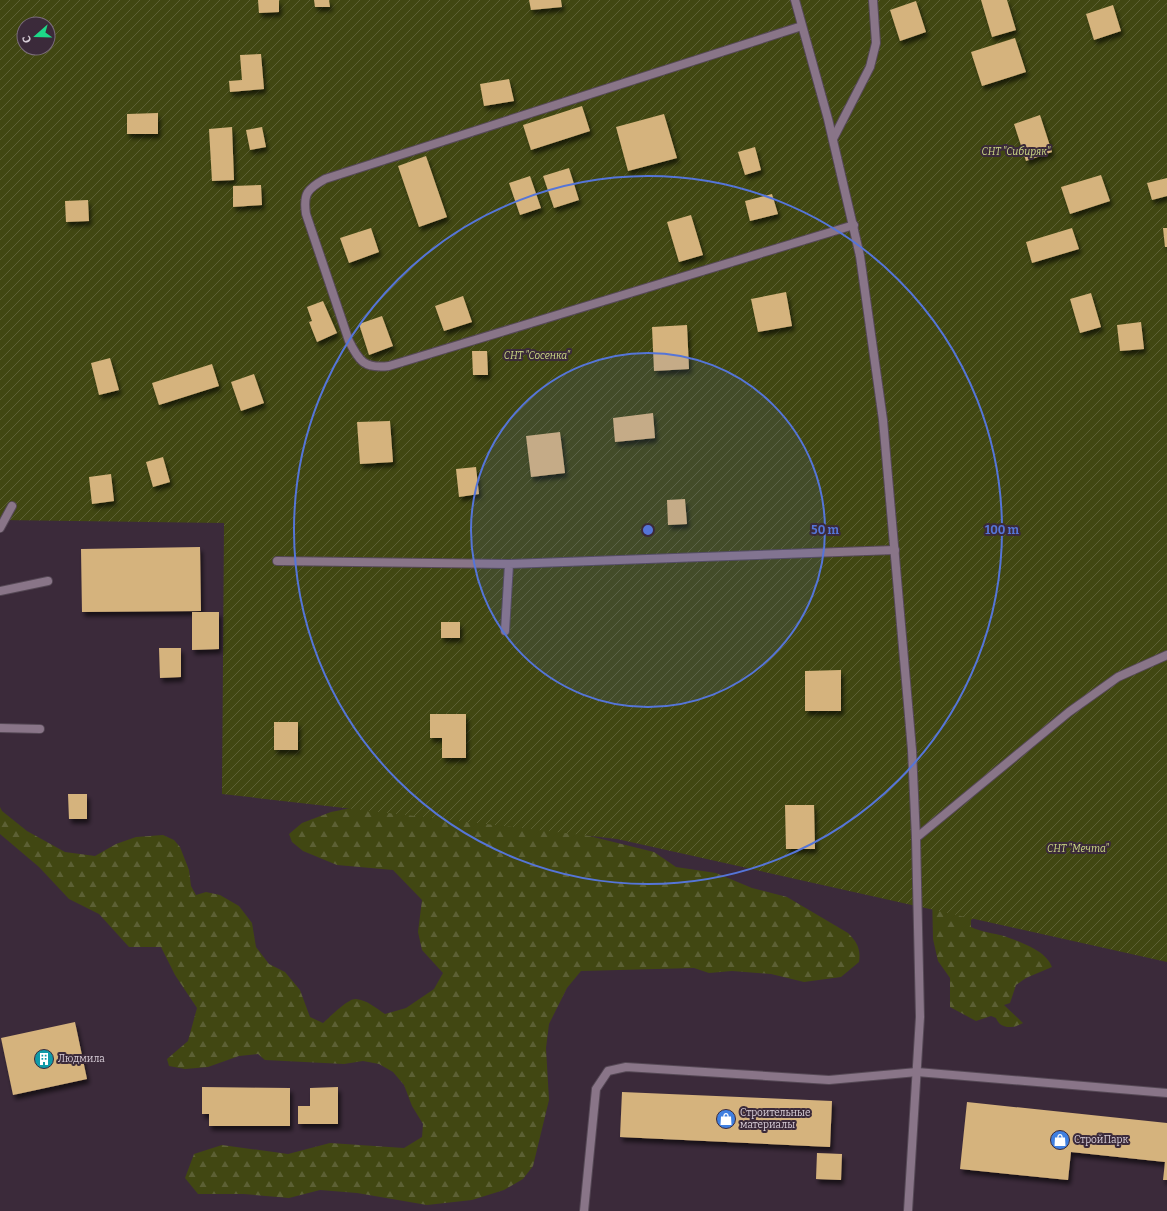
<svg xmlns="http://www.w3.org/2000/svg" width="1167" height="1211" font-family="Bitter,serif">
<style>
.forest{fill:url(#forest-firs)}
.garden{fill:url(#garden-furrows);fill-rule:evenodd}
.building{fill:#d5b37d;filter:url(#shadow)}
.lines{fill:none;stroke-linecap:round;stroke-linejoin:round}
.lane-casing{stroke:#554855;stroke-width:10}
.street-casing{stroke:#554855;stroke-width:10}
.lane{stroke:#897588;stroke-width:8}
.street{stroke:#897588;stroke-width:8}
.ring{fill:none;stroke:#5575d8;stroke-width:2}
.labels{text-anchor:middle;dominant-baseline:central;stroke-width:4;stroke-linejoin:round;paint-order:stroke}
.park-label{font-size:10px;font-style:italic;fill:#d0dd87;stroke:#3b2a3a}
.poi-label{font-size:10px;fill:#d9cfd9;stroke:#3b2a3a;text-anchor:start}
.centre{fill:#5575d8;stroke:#3b2a3a;stroke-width:2}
.ring-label{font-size:12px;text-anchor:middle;font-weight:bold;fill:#5575d8;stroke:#3b2a3a;stroke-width:4;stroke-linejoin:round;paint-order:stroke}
</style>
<defs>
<pattern id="forest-firs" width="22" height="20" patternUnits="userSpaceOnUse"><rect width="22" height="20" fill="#414712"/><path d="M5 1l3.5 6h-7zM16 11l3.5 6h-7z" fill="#5c6034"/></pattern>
<pattern id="garden-furrows" width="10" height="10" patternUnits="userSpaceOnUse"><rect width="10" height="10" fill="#414712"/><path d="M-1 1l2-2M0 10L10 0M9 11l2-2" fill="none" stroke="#5c6034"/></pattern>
<filter id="shadow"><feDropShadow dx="2.5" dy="4.5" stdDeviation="2" flood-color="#0009"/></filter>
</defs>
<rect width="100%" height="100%" fill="#3b2a3a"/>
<path class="forest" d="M371,804l194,26 89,22 22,15 40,6 36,15 35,9 61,36c9,9 13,16 11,29l-18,15 -37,5 -33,-8 -39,-3 -23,2 -15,-5 -113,3 -14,17 -18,36 -3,24 3,52 -16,66 -10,13 -19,11 -32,10 -45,5 -70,-12 -37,-3 -31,8 -45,-4h-46l-13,-16 9,-24 28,-9 66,9 42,-11 74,5 18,-11 1,-13 -11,-18 -8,-21 -11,-13 -14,-8 -16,-3 -19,3 -79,-4 -7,-6 -19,2 -31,11 -23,2 -16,-3 -2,-7 21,-18 9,-33 -22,-33 -14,-28h-32l-30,-33 -30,-15 -30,-32 -39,-33v-27l2,4 25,20 38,21 30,4 21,-12 20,-7 27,-2 11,5 6,7 9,23 2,16 5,9 10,-3 14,3 19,11 13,17 4,24 13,17 16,8 15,18 10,27 13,6c6,-5 25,-25 33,-24 11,1 20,9 29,15l21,-6 28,-19 9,-16 -21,-23 -4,-18 4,-32 -29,-30 -56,-5 -34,-14 -11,-9 -3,-8 13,-11 29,-11z
M932,892l44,24 -5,4v7c10,5 22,6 33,9 16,6 42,14 48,31l-26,11 -10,7 -6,18 -6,2 19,18c-10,6 -23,6 -27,-5l-5,-2 -15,5 -26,-14v-29l-12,-17 -5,-22z"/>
<path class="garden" d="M0,0h1167v962l-550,-123 -395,-45 2,-271 -224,-3zM24,24h24v24h-24z"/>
<path class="building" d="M258,0h21v12l-20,1z
M314,0h15l1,7h-15z
M529,0h32l1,7 -31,3z
M981,0h26l9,30 -24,7z
M916,1l10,31 -26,9 -10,-31z
M1113,5l8,26 -27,9 -8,-26z
M1015,38l11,34 -44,14 -11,-34z
M261,54l3,35 -34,3 -1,-11 13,-1 -2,-25z
M509,79l5,22 -30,5 -4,-22z
M582,106l8,25 -59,19 -8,-25z
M158,113v21h-31v-20z
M664,114l13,44 -49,13 -12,-44z
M1040,115l12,37 -26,9 -12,-37z
M232,127l2,53 -22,1 -3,-52z
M262,127l4,20 -16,3 -4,-20z
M755,147l6,23 -16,5 -7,-23z
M426,156l21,61 -28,10 -21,-61z
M569,168l10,32 -25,8 -11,-32z
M1101,175l9,26 -40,13 -9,-27z
M530,176l11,32 -21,7 -11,-32z
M1167,178v18l-15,4 -5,-17z
M261,185l1,20 -29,2v-21z
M772,194l6,20 -28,7 -5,-20z
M88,200l1,21 -23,1 -1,-21z
M691,215l12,40 -24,7 -12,-40z
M371,228l8,24 -30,11 -9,-25z
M1072,228l7,21 -47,14 -6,-21z
M1163,228h4v19h-2z
M786,292l6,34 -34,6 -7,-33z
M1091,293l10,34 -21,6 -10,-34z
M463,296l9,26 -28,9 -9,-25z
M323,301l14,32 -20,9 -8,-20 3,-1 -5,-14z
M382,316l11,30 -24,9 -10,-31z
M1141,322l3,27 -24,2 -3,-26z
M687,325l2,44 -35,2 -2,-44z
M472,351h15l1,24h-15z
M110,358l9,32 -20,5 -8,-32z
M212,364l7,22 -60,19 -7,-22z
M254,374l10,29 -23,8 -10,-29z
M653,413l2,25 -40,4 -2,-24z
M390,421l3,41 -33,2 -3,-42z
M560,432l5,41 -34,4 -5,-41z
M163,457l7,25 -17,5 -7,-25z
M476,467l3,27 -20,3 -3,-28z
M111,474l3,27 -22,3 -3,-27z
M685,499l2,25 -19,1 -1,-25z
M200,547l1,64 -119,1 -1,-63z
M192,612h27v37l-27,1z
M441,622h19v16h-19z
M159,648h22v29l-21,1z
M841,670v41h-36v-40z
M430,714h36v44h-24v-20h-12z
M274,722h24v28h-24z
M68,794h19v25h-18z
M785,805h29l1,44h-29z
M75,1022l12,57 -74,16 -12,-57z
M202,1087l88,1v38h-81v-12h-7z
M338,1087v37h-40v-18h12v-18z
M622,1092l210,9 -2,46 -210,-10z
M967,1102l200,21v57h-4l2,-18 -94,-10 -3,28 -108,-11z
M817,1153l25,1 -1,26 -25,-1z"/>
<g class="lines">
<defs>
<path id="lane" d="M802,26l-477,153c-18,10 -22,15 -19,35l43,127c10,20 15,28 40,25l465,-141
M833,139l37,-72 6,-24 -3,-43
M0,528l12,-22
M277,561l232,3
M0,591l48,-10
M505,631l4,-67 386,-14
M0,728l40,1
M916,838l153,-126 49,-35 49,-22
M584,1211l12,-122 12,-18 18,-4 203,13 88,-8 250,21"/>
<path id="street" d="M795,0l33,119 32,137 23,164 29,330 4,88 4,179 -12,194"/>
</defs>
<use href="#lane" class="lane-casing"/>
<use href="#street" class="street-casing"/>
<use href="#lane" class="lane"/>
<use href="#street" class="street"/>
</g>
<circle cx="648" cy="530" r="177" fill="#5575d8" fill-opacity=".12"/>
<g class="ring">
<circle cx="648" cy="530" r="177"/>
<circle cx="648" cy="530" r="354"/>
</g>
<defs>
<symbol id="building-disc" viewBox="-11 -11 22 22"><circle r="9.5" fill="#0f9aa8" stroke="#3b2a3a"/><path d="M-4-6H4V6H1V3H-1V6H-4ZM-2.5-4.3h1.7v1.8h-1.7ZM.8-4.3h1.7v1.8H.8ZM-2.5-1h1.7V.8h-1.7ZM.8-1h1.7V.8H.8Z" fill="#fff"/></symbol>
<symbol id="shop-disc" viewBox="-11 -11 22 22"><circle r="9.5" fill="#3f7fe0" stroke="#3b2a3a"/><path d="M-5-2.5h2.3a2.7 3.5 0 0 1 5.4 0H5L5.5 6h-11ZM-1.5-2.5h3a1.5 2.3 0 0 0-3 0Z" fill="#fff"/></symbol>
</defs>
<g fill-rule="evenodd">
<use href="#building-disc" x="33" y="1048" width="22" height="22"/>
<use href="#shop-disc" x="715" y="1108" width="22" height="22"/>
<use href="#shop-disc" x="1049" y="1129" width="22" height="22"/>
</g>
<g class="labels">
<g class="park-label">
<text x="1016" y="152">СНТ "Сибиряк"</text>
<text x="537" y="356">СНТ "Сосенка"</text>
<text x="1078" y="849">СНТ "Мечта"</text>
</g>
<g class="poi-label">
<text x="58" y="1059">Людмила</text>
<text x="740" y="1113">Строительные<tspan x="740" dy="12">материалы</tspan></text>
<text x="1074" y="1140">СтройПарк</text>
</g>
</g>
<circle cx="648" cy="530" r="6" class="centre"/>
<g class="ring-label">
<text x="825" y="534">50 m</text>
<text x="1002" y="534">100 m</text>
</g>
<g transform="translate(36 36) rotate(250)"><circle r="19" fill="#3b2a3a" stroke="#7a6c7a"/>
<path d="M0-3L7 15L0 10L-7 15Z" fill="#1dd988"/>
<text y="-6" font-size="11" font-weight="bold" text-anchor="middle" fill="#d9cfd9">С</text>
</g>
</svg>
